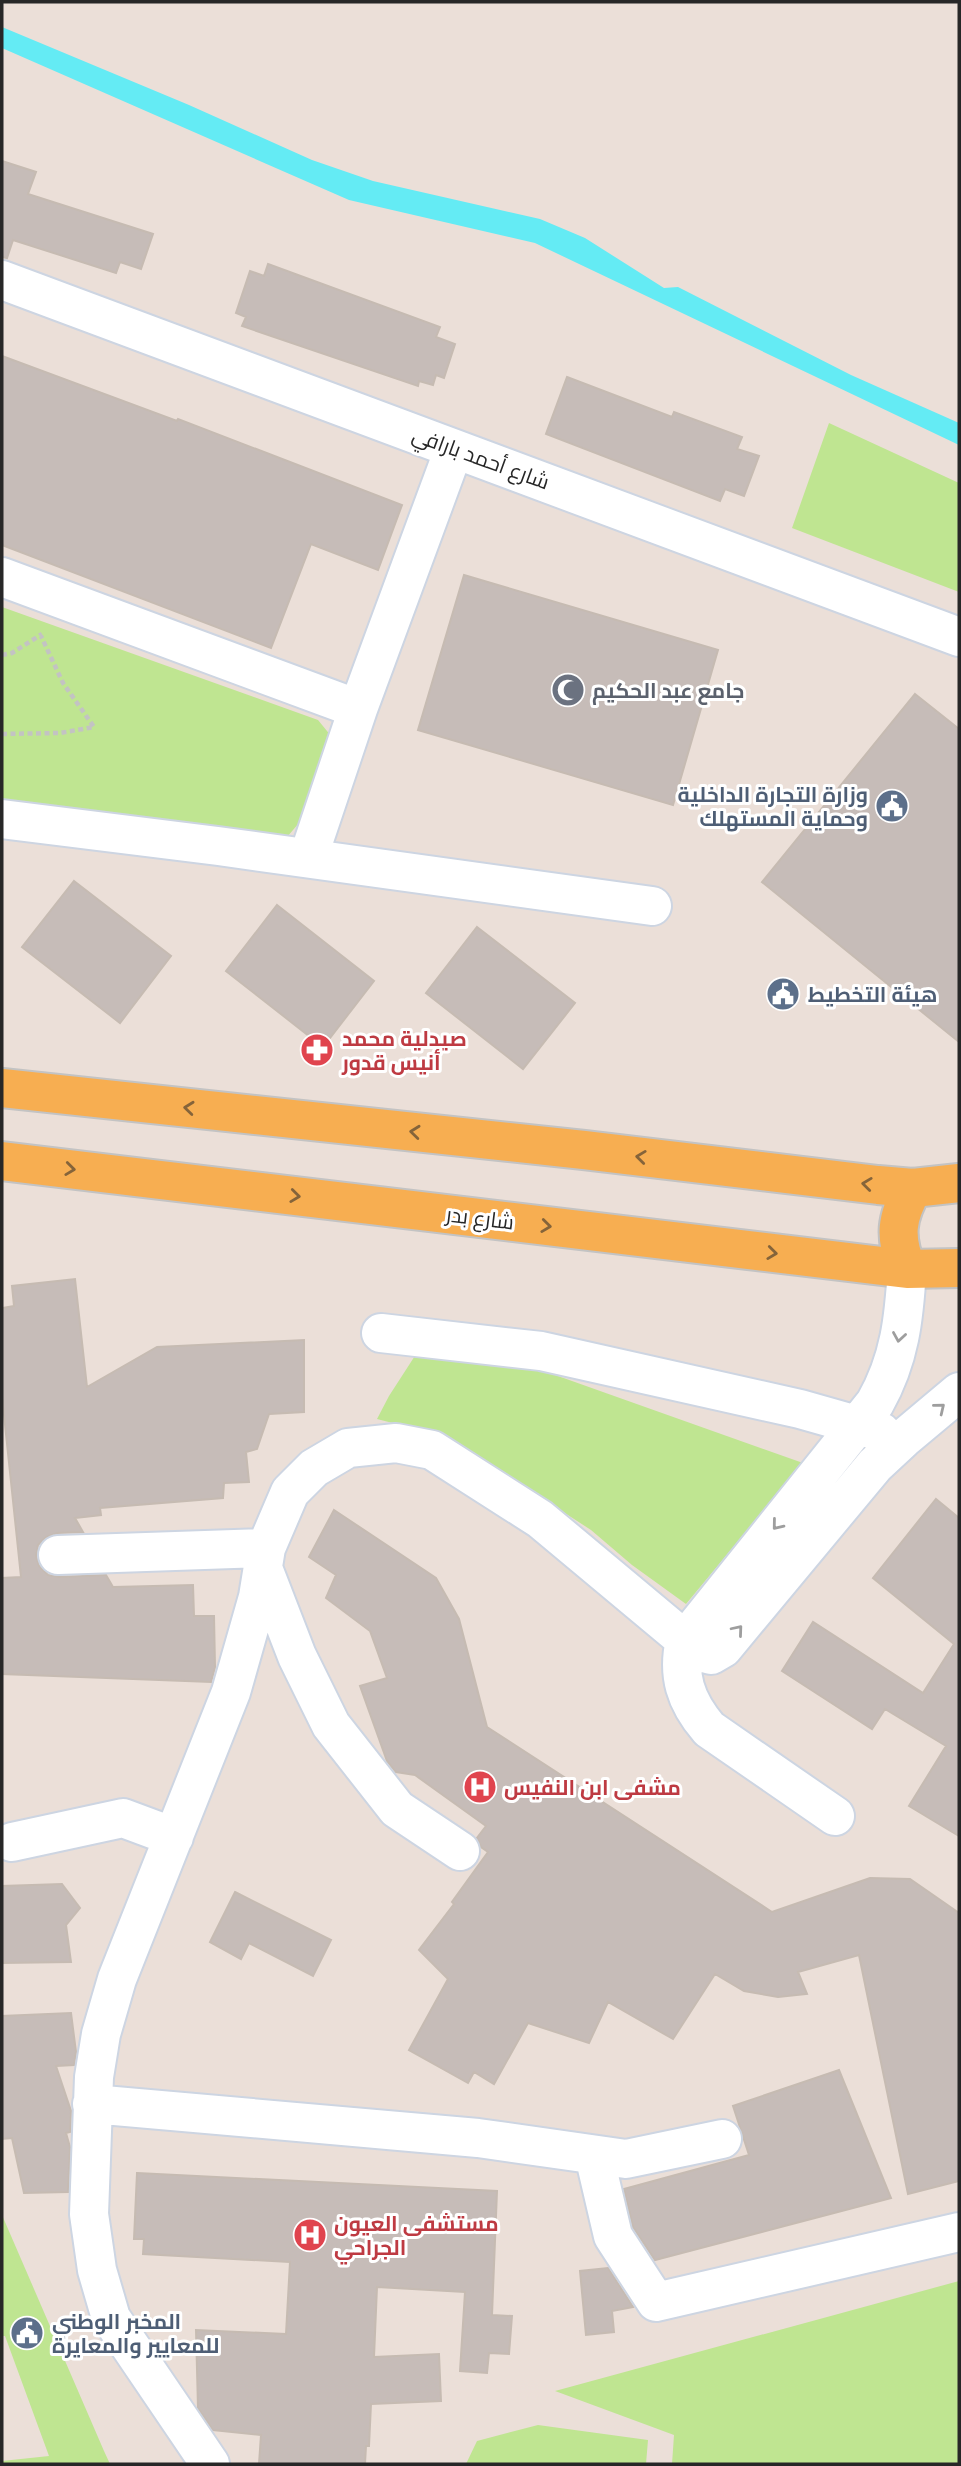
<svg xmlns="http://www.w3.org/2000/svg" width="961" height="2466" font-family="Raleway,Cairo,sans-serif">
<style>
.green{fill:#bfe591}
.water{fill:#64ebf4}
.building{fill:#c6bcb8;stroke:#c6bbb2;stroke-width:2}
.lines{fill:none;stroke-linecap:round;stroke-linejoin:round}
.minor-casing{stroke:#cdd5e2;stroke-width:42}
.major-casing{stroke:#c3c3c3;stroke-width:42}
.path{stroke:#c3c3c3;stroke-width:4.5;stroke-dasharray:5 3.5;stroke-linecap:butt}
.minor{stroke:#fff;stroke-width:38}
.major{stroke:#f7ae51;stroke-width:38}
.oneway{stroke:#85643a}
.oneway2{stroke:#9e9e9e}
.labels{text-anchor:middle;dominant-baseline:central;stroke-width:6;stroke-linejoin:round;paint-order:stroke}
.street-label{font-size:21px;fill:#272727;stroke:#fff}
.worship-label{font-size:21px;font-weight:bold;fill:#5b616d;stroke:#fff;text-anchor:start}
.service-label{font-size:21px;font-weight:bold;fill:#4e5e75;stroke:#fff;text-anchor:start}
.health-label{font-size:21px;font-weight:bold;fill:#be3a42;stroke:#fff;text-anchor:start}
</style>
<rect width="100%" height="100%" fill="#ebdfd8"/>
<path class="green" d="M829,423l130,60v109l-167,-64z
M2,607l316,113 18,22 -19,60 -36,42 -279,-38z
M431,1331l372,132 -117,141 -54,-39 -41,-35 -74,-48 -105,-54 -35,-9 12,-23z
M2,2215l102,236 6,13h-108v-3l47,-5 -44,-120h-3z
M959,2281v183h-287l2,-29 -119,-44z
M538,2425l110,15 -2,24h-180l11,-23z"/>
<path class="water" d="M2,27l187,78 123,55 61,21 167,38 45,19 79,50 14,-1 173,88 108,48v22l-424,-202 -186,-43 -347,-152z"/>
<path class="building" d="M2,161l34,11 -8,22 125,40 -12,35 -21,-7 -4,11 -103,-33 -6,18 -5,-1z
M268,264l172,63 -4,10 19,7 -11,34 -8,-3 -3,10 -14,-4 -1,5 -176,-60 4,-9 -10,-4 14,-42 14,5z
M2,356l175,65 1,-2 224,86 -24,65 -67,-26 -40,104 -269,-103z
M567,377l105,40 2,-5 68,25 -5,12 22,7 -15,40 -19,-7 -5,12 -174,-67z
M464,575l254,75 -45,155 -255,-75z
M915,694l44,35v313l-197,-160z
M74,881l97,75 -51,67 -98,-76z
M277,905l97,76 -51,66 -97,-76z
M477,927l98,76 -52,66 -97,-76z
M75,1279l12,108 70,-40 147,-7v72l-35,2 -12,35 -11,3 3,30 -25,1 -1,15 -123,10 1,7 -26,3 8,14 -26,1 -11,4 -8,8 -2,11 3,10 9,9 11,2 47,-2 7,12 80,-2 1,31h20l1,51 -4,15 -209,-8v-96l19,-1 -19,-181v-88l12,-2 -2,-20z
M936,1499l23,19v318l-50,-30 37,-60 -61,-37 -13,20 -90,-58 31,-49 110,71 31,-49 -81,-66z
M334,1510l102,68 23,41 28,108 285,185 98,-34 40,1 49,34v268l-51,13 -49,-239 -61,17 9,22 -29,3 -34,-6 -29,-17 -42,65 -65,-37 -19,41 -61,-20 -34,61 -20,-12 -6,11 -59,-33 39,-71 -29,-29 35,-46 -2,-2 36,-50 -7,-5 -4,-9 9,-12 -71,-51 -19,-3 -9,-11 -27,-75 27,-8 -17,-47 -44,-33 10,-23 -27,-18z
M62,1884l18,24 -14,17 5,37 -69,1v-77z
M235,1892l96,48 -18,36 -64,-33 -8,16 -31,-17z
M71,2013l5,39 -2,13 -18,1 15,45 -1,21 -4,1 4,14 -2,45 -44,1 -12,-55 -10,1v-123z
M839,2070l52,128 -236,62 -22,-33 -9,-38 125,-34 -16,-49z
M137,2173l360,18 -5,124 20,1 -3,38 -20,-1 -2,20 -27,-2 5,-79 -88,-5 -3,70 65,-3 2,47 -70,3 -2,42h-3l-1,18h-106l2,-29 -48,-5 -15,-22 -2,-78 90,4 4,-72 -147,-8 1,-15h-10z
M608,2268l25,39 -21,4 2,21 -28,3 -6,-64z"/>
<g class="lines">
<defs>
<path id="minor" d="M2,280l957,357
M2,577l356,132 96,-260
M2,819l216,27 434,60
M308,858l50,-149
M381,1333l160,18 259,58 81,23
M58,1555l208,-7
M263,1568l34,88 34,69 66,84 63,42
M835,1816l-126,-87c-24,-28 -32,-54 -24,-89l190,-237c25,-44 29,-85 32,-134
M12,1842l111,-24 51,19
M92,2104l386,34 148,21 96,-20
M594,2155l19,81 43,66 303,-70
M210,2464l-99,-146 -14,-48 -8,-56 5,-137 7,-43 16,-55 114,-287 27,-95 8,-49 24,-56 24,-24 34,-20 48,-5 36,7 108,69 145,121 15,12 11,3 12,-7 152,-183 28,-26 56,-47"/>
<path id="major" d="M2,1088l582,62 294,35 35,3 46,-5
M2,1161l905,108 52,-1
M907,1269c-13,-32 -11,-51 6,-81"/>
</defs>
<use href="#minor" class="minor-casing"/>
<use href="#major" class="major-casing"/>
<path class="path" d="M2,655l10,-2 30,-19
M2,734l58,-1 34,-6 -31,-44 -22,-47"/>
<use href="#minor" class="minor"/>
<use href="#major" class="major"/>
</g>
<defs><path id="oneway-chevron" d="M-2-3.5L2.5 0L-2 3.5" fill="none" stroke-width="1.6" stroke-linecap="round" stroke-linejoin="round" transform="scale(1.75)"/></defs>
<g class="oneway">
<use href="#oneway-chevron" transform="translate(189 1108) rotate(-174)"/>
<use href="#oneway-chevron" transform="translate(415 1132) rotate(-174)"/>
<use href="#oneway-chevron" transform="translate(641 1157) rotate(-173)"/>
<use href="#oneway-chevron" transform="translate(70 1169) rotate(7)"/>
<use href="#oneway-chevron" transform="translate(867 1184) rotate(-173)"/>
<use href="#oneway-chevron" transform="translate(295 1196) rotate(7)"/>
<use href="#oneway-chevron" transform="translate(546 1226) rotate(7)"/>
<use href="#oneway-chevron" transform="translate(772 1253) rotate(7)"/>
</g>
<g class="oneway2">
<use href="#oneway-chevron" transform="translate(899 1337) rotate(99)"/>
<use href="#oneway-chevron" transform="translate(940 1408) rotate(-39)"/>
<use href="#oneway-chevron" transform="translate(777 1525) rotate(129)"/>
<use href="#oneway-chevron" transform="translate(738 1630) rotate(-50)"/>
</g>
<defs>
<symbol id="mosque-disc" viewBox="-11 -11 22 22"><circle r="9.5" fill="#6b7280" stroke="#fff"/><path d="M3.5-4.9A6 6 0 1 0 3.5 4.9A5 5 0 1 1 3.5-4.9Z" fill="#fff"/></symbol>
<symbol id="civic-disc" viewBox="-11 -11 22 22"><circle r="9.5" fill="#5c6f8a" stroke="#fff"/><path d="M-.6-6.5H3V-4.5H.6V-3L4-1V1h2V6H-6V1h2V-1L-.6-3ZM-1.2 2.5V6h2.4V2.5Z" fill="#fff"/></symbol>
<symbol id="pharmacy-disc" viewBox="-11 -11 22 22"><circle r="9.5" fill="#e0444e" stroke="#fff"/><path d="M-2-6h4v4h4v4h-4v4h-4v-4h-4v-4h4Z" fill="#fff"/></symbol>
<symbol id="hospital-disc" viewBox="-11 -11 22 22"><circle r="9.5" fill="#e0444e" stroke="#fff"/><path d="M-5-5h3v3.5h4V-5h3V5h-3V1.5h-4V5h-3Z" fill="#fff"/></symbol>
</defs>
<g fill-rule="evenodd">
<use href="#mosque-disc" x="549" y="671" width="38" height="38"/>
<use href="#civic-disc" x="873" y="787" width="38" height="38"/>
<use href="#civic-disc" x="764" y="975" width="38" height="38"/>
<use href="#pharmacy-disc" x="298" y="1031" width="38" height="38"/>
<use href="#hospital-disc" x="461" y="1768" width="38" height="38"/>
<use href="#hospital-disc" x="291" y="2216" width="38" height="38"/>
<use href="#civic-disc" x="8" y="2314" width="38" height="38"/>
</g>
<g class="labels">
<g class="street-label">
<text transform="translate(481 458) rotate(20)">شارع أحمد بارافي</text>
<text transform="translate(480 1218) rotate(7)">شارع بدر</text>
</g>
<g class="worship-label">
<text x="592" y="690">جامع عبد الحكيم</text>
</g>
<g class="service-label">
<text x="868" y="794" text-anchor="end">وزارة التجارة الداخلية<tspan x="868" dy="24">وحماية المستهلك</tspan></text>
<text x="808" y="994">هيئة التخطيط</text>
<text x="52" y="2321">المخبر الوطني<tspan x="52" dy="24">للمعايير والمعايرة</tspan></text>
</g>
<g class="health-label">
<text x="342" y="1038">صيدلية محمد<tspan x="342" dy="24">أنيس قدور</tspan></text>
<text x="504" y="1787">مشفى ابن النفيس</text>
<text x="334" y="2223">مستشفى العيون<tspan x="334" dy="24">الجراحي</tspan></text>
</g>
</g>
<rect width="961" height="2466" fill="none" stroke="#272727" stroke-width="7"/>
</svg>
